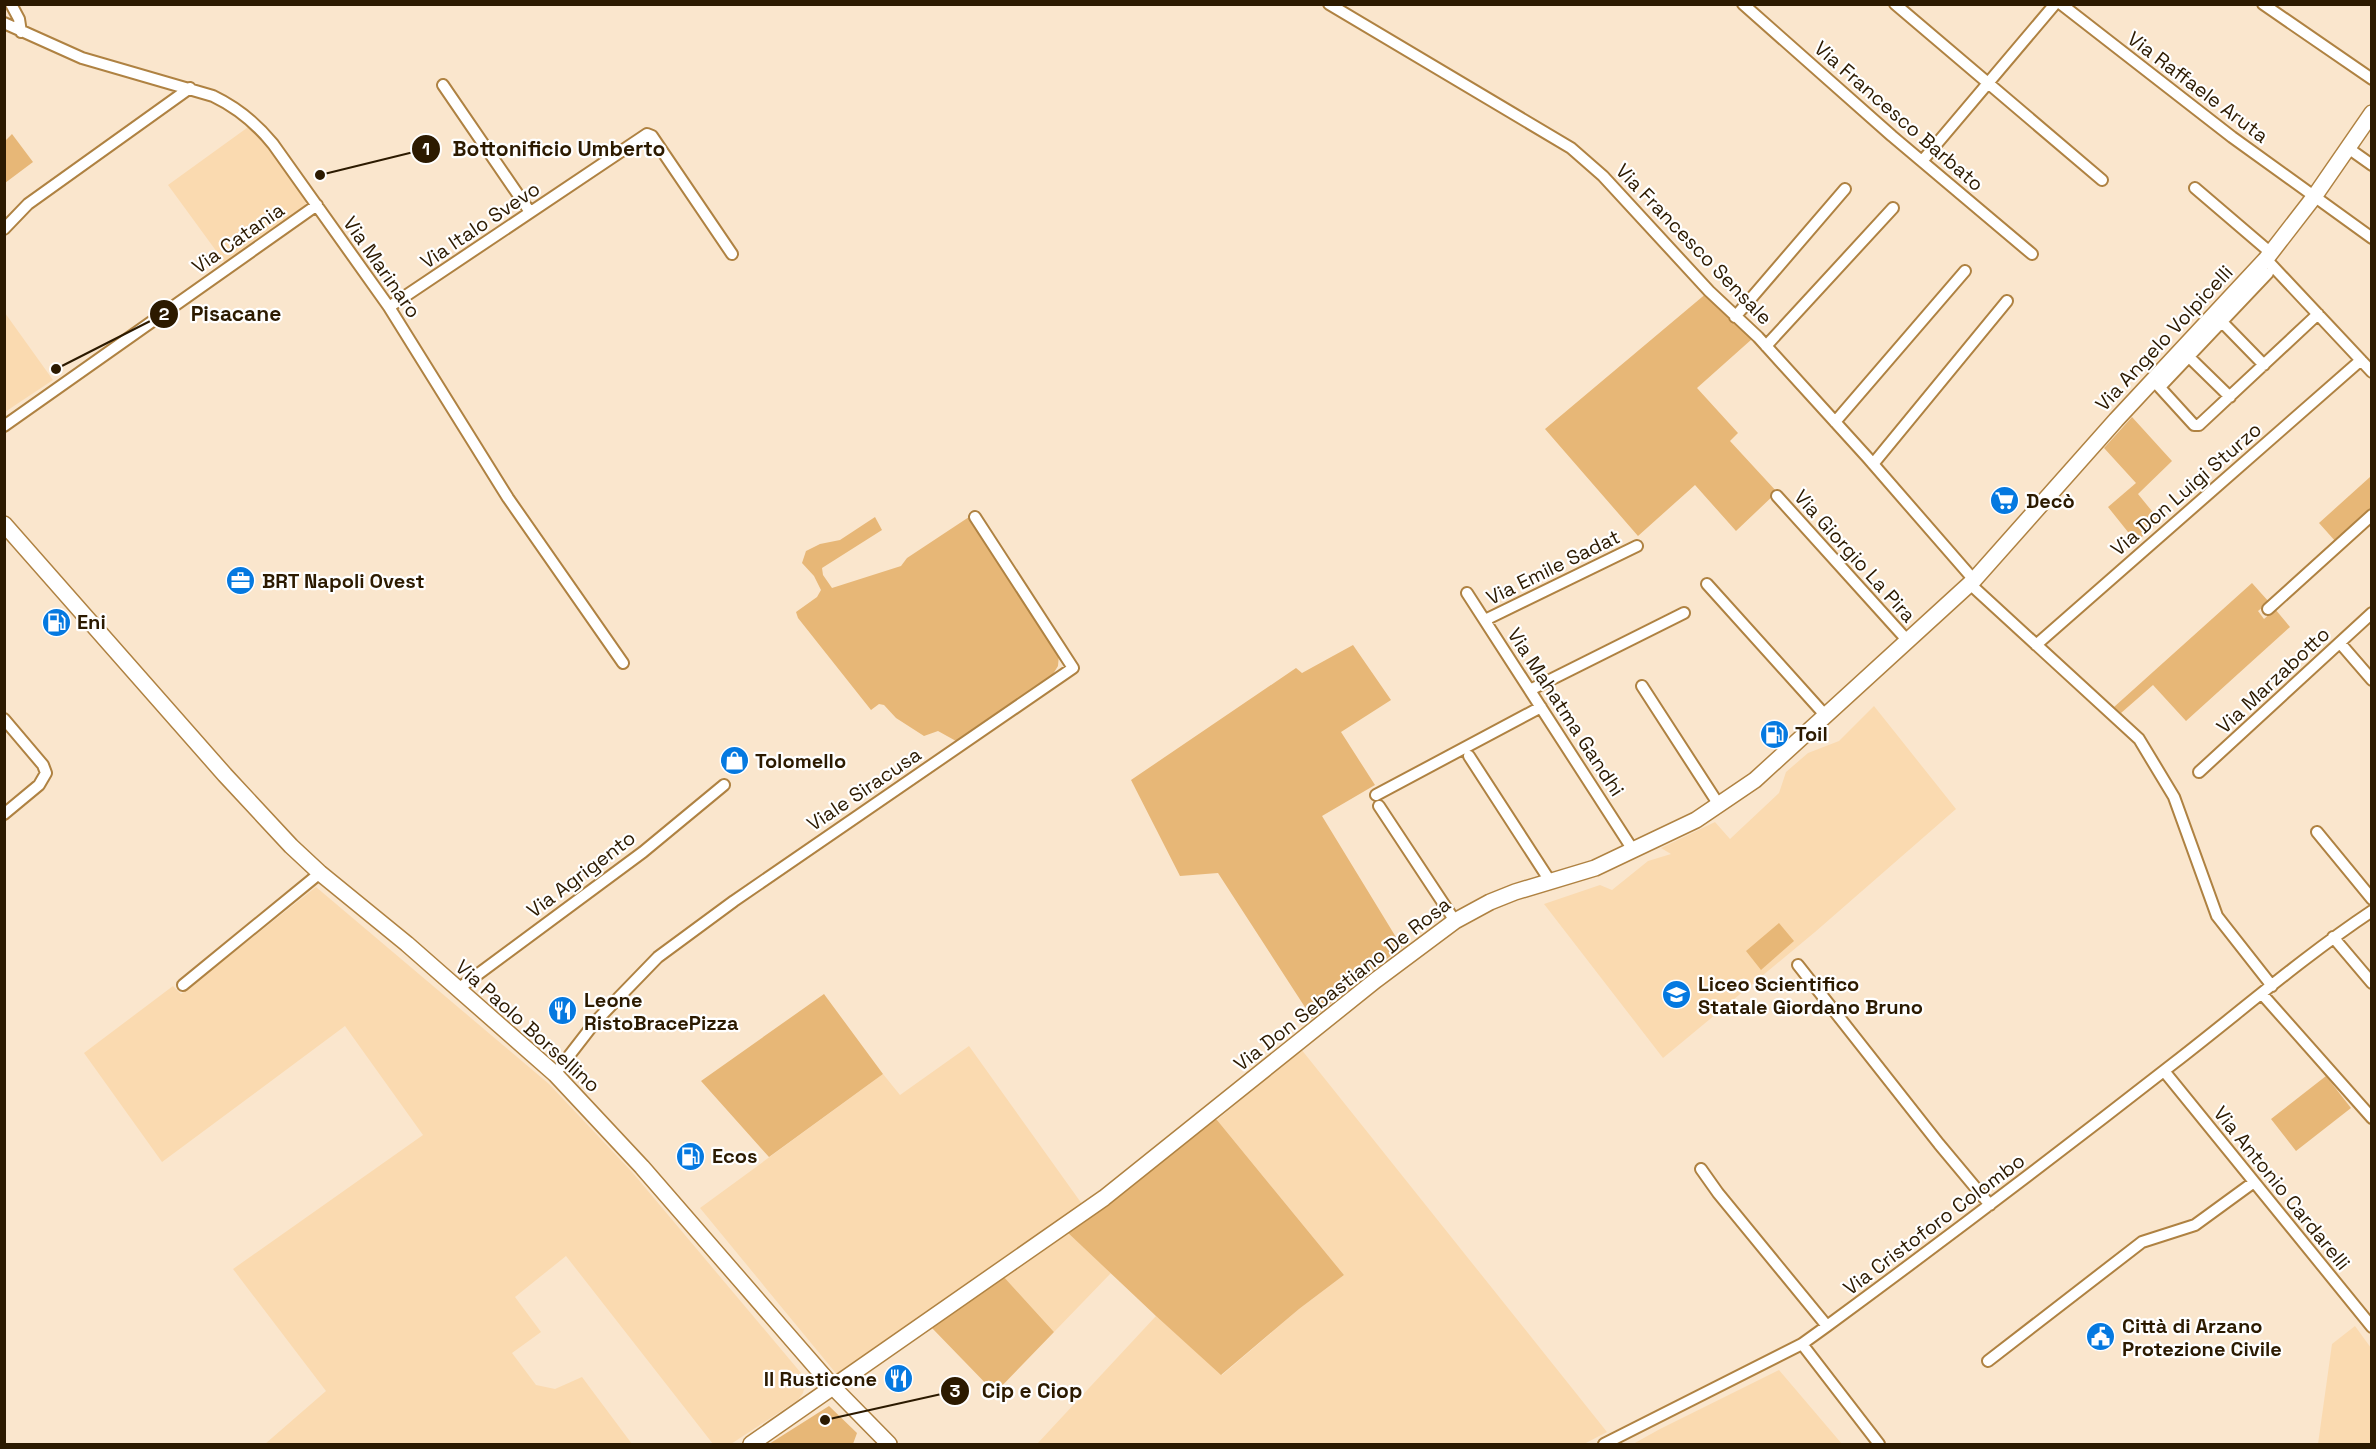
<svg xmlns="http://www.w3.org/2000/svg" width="2376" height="1449" font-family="'Space Grotesk',sans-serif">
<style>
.built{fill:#fadab0}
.green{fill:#e7b777}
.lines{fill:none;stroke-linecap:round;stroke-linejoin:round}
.street-casing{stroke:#af8242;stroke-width:14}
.secondary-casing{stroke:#af8242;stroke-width:18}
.street{stroke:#fff;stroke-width:10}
.secondary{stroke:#fff;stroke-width:15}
.labels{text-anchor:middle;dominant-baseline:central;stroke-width:4.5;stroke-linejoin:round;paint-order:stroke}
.street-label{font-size:20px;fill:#2c1a00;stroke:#fff}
.poi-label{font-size:20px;font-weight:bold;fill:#2c1a00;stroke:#fff;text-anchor:start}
.leader{fill:none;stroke:#2c1a00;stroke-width:2}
.callout-dot{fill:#2c1a00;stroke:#fff;stroke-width:2}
.mark-label{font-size:18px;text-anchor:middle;font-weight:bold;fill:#fff}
.callout-label{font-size:21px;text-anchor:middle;font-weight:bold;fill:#2c1a00;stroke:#fff;stroke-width:4.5;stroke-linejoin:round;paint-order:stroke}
</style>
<rect width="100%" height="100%" fill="#fae6cd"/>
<path class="built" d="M251,125l56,72 -2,9 -80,57 -57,-78z
M5,313l48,67 -48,32z
M1874,706l82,103 -141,123 -152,126 -119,-154 56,-19 12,5 36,-29 23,-7 -10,-6 54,-26 15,17 49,-46 7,-21 22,-19 31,-12z
M316,887l233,197 83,88 169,201 5,9 -3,11 -5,7 -67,44h-18l-147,-188 -51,41 26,35 -29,21 24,32 19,4 27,-12 50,67h-367l61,-53 -93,-122 190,-134 -78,-109 -183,136 -78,-109 89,-67 8,8z
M969,1046l113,158 -243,173 -139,-169 183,-134 17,21z
M1301,1049l306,383 -23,12h-547l119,-128 66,59 77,-66 45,-34 -127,-155z
M1066,1231l45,42 -57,59 -51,-56z
M2355,1326l16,22v96h-53l14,-100z
M1779,1370l63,74h-209l27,-15z"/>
<path class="green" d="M12,134l21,28 -28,21v-42z
M1708,292l44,47 -55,49 41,45 -8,8 47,51 -41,39 -41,-46 -57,51 -93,-107z
M2132,417l40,44 -34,33 22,27 -24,21 -28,-35 28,-24 -32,-35z
M2370,477l1,33 -35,32 -17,-19z
M875,517l7,13 -60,38 1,7 9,13 69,-22 6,-8 62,-41 90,137 -1,12 -8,13 -94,62 -18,-10 -14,5 -28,-18 -12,-13 -5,-1 -8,6 -73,-92 -2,-6 21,-15 4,-7 -7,-14 -12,-13 4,-12 14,-7 20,-4z
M2252,583l17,19 -11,9 6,8 11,-10 15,18 -104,94 -33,-36 -32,28 -7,-6z
M1353,645l38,55 -50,32 34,53 -53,31 80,131 -90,71 -94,-145 -38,3 -49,-96 165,-112 6,5z
M1779,923l15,18 -33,29 -15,-19z
M824,994l59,80 -114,83 -68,-76z
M2326,1076l25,32 -55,43 -25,-32z
M1213,1118l4,2 127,155 -45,34 -78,66 -65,-59 -90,-85 78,-55z
M1003,1276l51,56 -59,61 -64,-66z
M829,1406l28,27 -4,11h-84z"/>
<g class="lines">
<defs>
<path id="street" d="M11,4l8,15 2,13
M1329,4l242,144 32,28 106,115 49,46 109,120 107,123
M1743,4l149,132 140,118
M1895,4l207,176
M2061,4l171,133 140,101
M2263,4l109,75
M4,23l78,35 131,38c25,12 43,27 60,48l116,163 119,191 115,165
M443,85l87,127
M2348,148l24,17
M1923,160l132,-156
M2195,188l76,65
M4,229l24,-25 162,-116
M2266,259l106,113
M389,307l258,-173 5,2 80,118
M1735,317l110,-128
M2223,323l41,42
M1766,346l127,-138
M2189,357l41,40
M2153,380l41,45h5l119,-111
M2160,387l108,-114
M1835,422l130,-151
M4,426l313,-221
M1873,464l134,-163
M1777,496l130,144
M1707,584l118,131
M1970,584l169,155 35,58 43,119 55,70
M1467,593l166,257
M2268,609l104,-94
M1485,620l152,-74
M2340,643l32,37
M2036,645l325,-285
M1642,686l77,119
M1530,690l154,-77
M4,719l39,46 3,8 -7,12 -35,29
M1469,756l81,125
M2199,772l173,-159
M1376,795l165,-88
M1379,806l76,115
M2317,832l55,67
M2333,937l39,46
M1798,965l141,179 51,61
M183,985l137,-112
M458,989l185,-137 81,-67
M2262,994l110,124
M2164,1071l208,256
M555,1074l41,-53 62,-64 76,-56 339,-233 -98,-151
M1701,1169l17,24 109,133
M1802,1344l77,100
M1988,1361l154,-119 53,-17 59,-43
M1604,1444l198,-100 25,-18c117,-86 233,-174 347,-263 66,-51 129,-106 198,-152"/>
<path id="secondary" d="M4,524l221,251 66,71 29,27 87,71 148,130 87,93 192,221 55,56
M751,1444l353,-246 272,-218 79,-59 35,-19 25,-10 80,-24 101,-48 59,-40 219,-200 142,-160 150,-161 48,-62 58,-84"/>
</defs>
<use href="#street" class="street-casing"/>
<use href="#secondary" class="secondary-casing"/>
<use href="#street" class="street"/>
<use href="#secondary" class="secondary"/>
</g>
<defs>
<symbol id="supermarket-disc" viewBox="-11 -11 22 22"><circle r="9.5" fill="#0579e0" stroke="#fff"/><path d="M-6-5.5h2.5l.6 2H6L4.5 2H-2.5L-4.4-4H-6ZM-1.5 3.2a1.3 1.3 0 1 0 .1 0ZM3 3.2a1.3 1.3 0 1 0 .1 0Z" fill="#fff"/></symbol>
<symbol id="office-disc" viewBox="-11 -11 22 22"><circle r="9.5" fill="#0579e0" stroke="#fff"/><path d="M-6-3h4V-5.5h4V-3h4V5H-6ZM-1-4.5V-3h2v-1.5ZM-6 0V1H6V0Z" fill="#fff"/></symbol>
<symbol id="fuel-disc" viewBox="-11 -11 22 22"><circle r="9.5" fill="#0579e0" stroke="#fff"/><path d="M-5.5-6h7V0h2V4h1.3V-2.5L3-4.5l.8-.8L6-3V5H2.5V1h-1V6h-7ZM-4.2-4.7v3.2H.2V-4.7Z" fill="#fff"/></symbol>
<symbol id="shop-disc" viewBox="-11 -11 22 22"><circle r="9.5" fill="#0579e0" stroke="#fff"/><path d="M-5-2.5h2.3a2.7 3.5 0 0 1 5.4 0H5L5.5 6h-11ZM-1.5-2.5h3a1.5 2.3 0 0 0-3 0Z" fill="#fff"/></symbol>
<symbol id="school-disc" viewBox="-11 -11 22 22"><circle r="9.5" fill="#0579e0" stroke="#fff"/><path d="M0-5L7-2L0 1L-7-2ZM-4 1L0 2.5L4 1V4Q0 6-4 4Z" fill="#fff"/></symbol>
<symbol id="restaurant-disc" viewBox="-11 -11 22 22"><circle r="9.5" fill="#0579e0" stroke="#fff"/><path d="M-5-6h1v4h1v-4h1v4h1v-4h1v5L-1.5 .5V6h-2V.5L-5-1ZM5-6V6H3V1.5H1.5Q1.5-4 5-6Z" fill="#fff"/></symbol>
<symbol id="civic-disc" viewBox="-11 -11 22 22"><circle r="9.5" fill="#0579e0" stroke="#fff"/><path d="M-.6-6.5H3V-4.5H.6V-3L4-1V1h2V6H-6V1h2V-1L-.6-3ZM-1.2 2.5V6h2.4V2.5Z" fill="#fff"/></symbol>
</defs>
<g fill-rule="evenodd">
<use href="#supermarket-disc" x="1988" y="484" width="33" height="33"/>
<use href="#office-disc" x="224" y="564" width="33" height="33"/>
<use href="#fuel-disc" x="40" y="606" width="33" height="33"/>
<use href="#fuel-disc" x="1758" y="718" width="33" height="33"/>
<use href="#shop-disc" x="718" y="744" width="33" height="33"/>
<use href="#school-disc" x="1660" y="978" width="33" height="33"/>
<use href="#restaurant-disc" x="546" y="994" width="33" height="33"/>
<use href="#fuel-disc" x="674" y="1140" width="33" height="33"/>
<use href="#civic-disc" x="2084" y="1320" width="33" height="33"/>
<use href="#restaurant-disc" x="882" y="1362" width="33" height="33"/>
</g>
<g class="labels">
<g class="street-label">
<text transform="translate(2198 87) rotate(37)">Via Raffaele Aruta</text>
<text transform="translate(1899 116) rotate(41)">Via Francesco Barbato</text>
<text transform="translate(480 225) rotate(-34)">Via Italo Svevo</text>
<text transform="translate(238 238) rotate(-35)">Via Catania</text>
<text transform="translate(1694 244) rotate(46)">Via Francesco Sensale</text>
<text transform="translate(382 267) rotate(55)">Via Marinaro</text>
<text transform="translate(2164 338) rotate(-47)">Via Angelo Volpicelli</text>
<text transform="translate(2186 489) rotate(-41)">Via Don Luigi Sturzo</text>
<text transform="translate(1855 556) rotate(48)">Via Giorgio La Pira</text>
<text transform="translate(1553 567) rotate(-26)">Via Emile Sadat</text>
<text transform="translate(2273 680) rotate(-43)">Via Marzabotto</text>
<text transform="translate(1566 712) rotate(57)">Via Mahatma Gandhi</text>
<text transform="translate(864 789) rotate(-34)">Viale Siracusa</text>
<text transform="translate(581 874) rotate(-37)">Via Agrigento</text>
<text transform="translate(1342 984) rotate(-38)">Via Don Sebastiano De Rosa</text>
<text transform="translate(528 1026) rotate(42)">Via Paolo Borsellino</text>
<text transform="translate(2282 1188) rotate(51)">Via Antonio Cardarelli</text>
<text transform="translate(1934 1224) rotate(-37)">Via Cristoforo Colombo</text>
</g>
<g class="poi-label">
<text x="2026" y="501">Decò</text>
<text x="262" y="581">BRT Napoli Ovest</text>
<text x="77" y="622">Eni</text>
<text x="1795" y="734">Toil</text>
<text x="755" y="761">Tolomello</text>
<text x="1698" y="984">Liceo Scientifico<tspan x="1698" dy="23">Statale Giordano Bruno</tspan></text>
<text x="584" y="1000">Leone<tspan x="584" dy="23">RistoBracePizza</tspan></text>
<text x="712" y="1156">Ecos</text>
<text x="2122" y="1326">Città di Arzano<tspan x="2122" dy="23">Protezione Civile</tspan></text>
<text x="877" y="1379" text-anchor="end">Il Rusticone</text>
</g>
</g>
<path class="leader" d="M320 175L426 149M56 369L164 314M825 1420L955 1391"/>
<g class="callout-dot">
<circle cx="320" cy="175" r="6"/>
<circle cx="56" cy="369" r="6"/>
<circle cx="825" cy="1420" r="6"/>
<circle cx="426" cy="149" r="15"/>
<circle cx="164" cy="314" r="15"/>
<circle cx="955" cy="1391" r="15"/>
</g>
<g class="mark-label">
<text x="426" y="155">1</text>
<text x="164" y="320">2</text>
<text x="955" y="1397">3</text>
</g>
<g class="callout-label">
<text x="559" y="156">Bottonificio Umberto</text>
<text x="236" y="321">Pisacane</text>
<text x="1032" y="1398">Cip e Ciop</text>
</g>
<rect width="2376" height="1449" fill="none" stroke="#2c1a00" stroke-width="12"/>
</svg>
